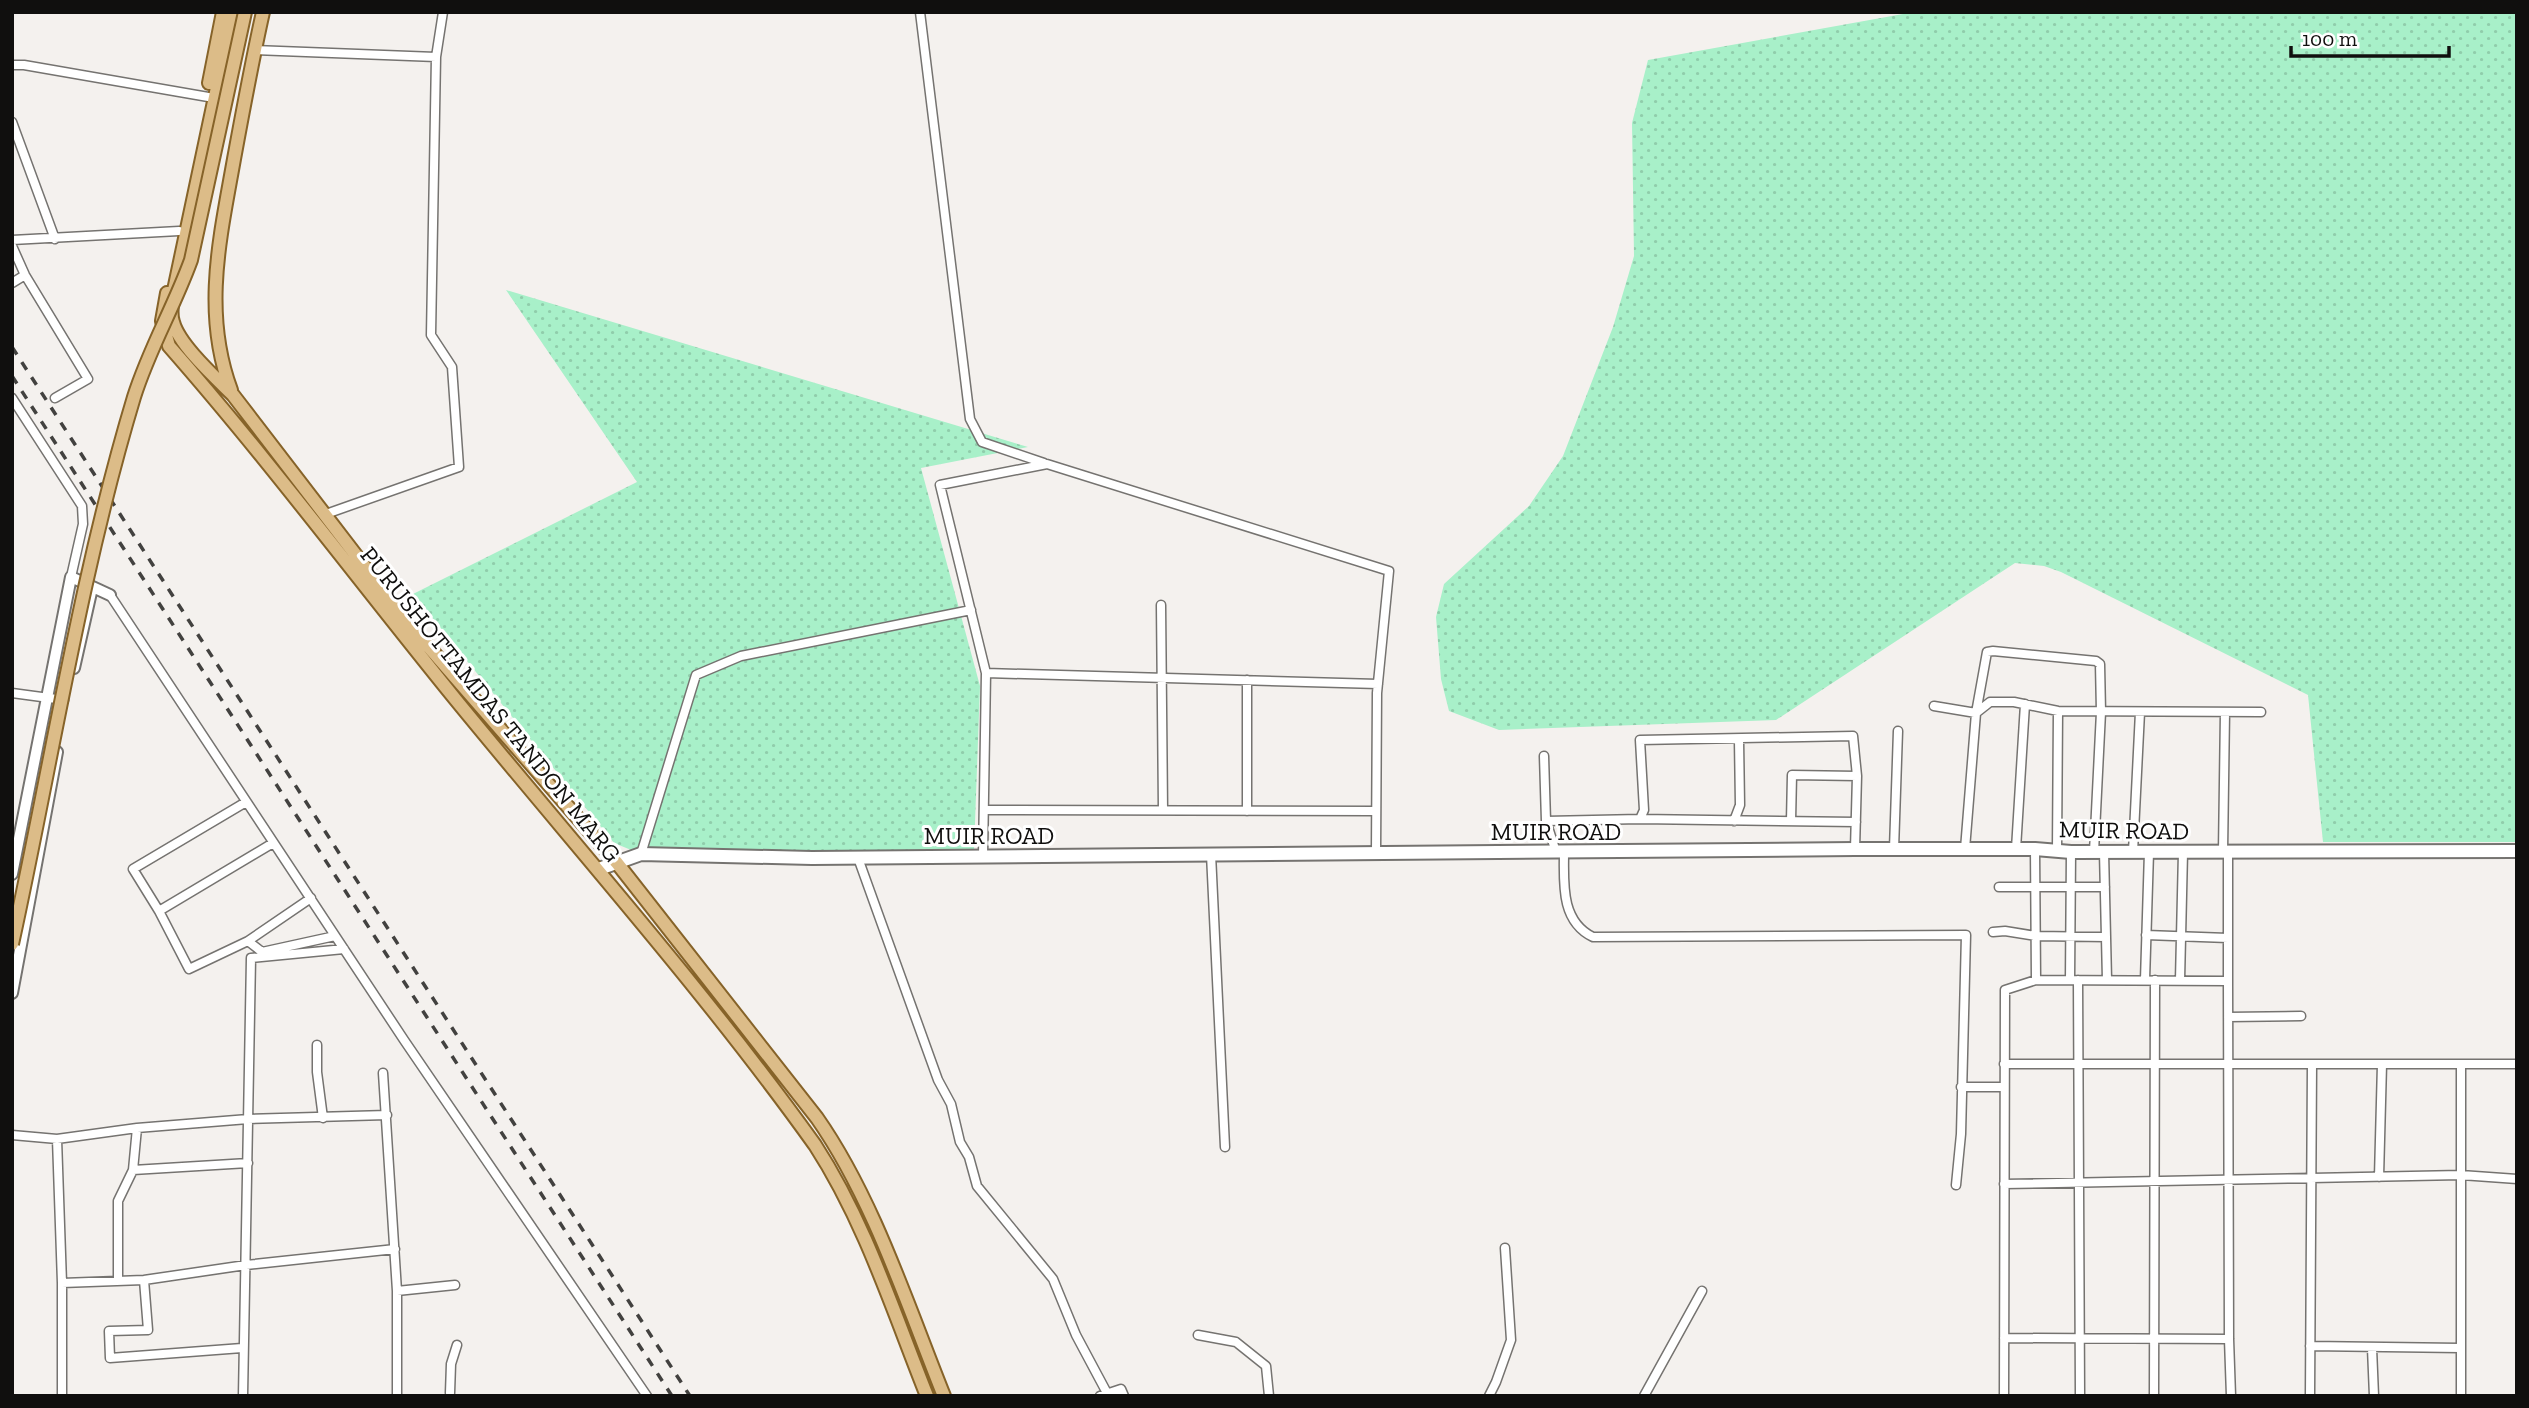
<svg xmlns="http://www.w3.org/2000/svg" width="2529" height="1408" font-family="'Zilla Slab',serif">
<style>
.green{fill:url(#green-dots)}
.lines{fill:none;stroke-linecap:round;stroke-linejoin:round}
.minor-casing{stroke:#757370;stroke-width:11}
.tertiary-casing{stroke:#757370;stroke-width:14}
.secondary-casing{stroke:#757370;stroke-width:16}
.primary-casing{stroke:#866329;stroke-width:16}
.minor{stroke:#fff;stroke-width:8}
.tertiary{stroke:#fff;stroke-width:10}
.secondary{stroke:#fff;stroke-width:12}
.primary{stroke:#dcbc88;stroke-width:12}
.rail{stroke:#42413f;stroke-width:3.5;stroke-dasharray:9 9;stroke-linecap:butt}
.primary-bridge-casing{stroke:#866329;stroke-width:16;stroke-linecap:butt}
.primary-bridge{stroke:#dcbc88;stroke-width:12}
.labels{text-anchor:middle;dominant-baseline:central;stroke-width:6;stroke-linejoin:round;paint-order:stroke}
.street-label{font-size:24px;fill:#100f0e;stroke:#fff}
</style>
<defs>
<pattern id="green-dots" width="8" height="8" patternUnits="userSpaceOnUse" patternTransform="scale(1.75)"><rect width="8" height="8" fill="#a8f0c9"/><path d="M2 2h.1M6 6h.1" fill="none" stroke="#90cdab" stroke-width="1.8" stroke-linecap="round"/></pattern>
</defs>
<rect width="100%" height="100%" fill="#f4f1ee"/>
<path class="green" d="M1914,12h603v830h-194l-15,-147 -247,-123 -17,-6 -29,-3 -239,157 -277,10 -50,-19 -8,-32 -5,-62 8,-33 85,-78 34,-50 50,-129 21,-71 -2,-133 16,-63z
M506,290l522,157 -107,21 59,218 -6,164 -333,4 -27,-11 -201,-249 224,-112z"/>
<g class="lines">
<defs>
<path id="minor" d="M920,12l50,407 12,23 62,21
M254,50l182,7
M12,65h12l190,33
M12,122l43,117
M12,240l167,-9
M12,246l13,29 63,104 -33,19
M12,283l13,-8
M12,398l70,108 1,18 -12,53
M326,514l133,-47 -7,-100 -21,-32 5,-278 7,-45
M110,595l294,445 243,356
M1161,605l2,205
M986,673l392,11
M12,693l52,7
M1934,706l42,7 11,-61 6,-1 103,10 4,3 1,48 -7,140
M1544,756l2,65 10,31
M246,802l-113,67 26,42 30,58 59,-28 63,-43
M984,810l392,1
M1247,811v-131
M1640,819l4,-9 -4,-70 213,-4 4,40 -2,73
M1546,821l94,-2 216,3
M1734,821l6,-16 -1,-65
M1791,821l1,-46 65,1
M1894,849l4,-118
M1965,849l11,-136 14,-11h24l44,9 203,1
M2016,849l9,-145
M2035,849l1,131 192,1v-129
M2057,851l1,-140
M1564,852c0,30 -4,69 29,85l373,-2 -5,199 -5,51
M2104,852l3,128
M2133,852l7,-140
M2223,852l2,-140
M641,854l55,-179 45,-19 230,-46
M1211,854l14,293
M983,856l3,-183 -46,-188 107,-21 342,107 -12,122 -1,160
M858,858l80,222 13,24 9,38 9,15 8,29 76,93 23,56 31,58
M1999,887h106
M159,911l114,-68
M1993,932l12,-1 31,5 70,1
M2146,935l82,3
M248,941l14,11 73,-16
M2070,980l1,-128
M2078,980l2,416
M2145,980l4,-128
M2180,980l3,-128
M2228,981l1,358 2,57
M2228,1017l73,-1
M317,1045v27l6,46
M2004,1064h513
M2461,1064v332
M383,1073l14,218v105
M1961,1087h43
M12,1135l45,4 80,-11 111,-9 139,-4
M57,1139l5,144v113
M133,1170l115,-7
M2379,1177l3,-113
M2004,1184l457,-9 56,4
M144,1280l4,50 -39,1 1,27 132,-10
M118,1281v-80l15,-31 4,-42
M62,1283l82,-3 102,-15 149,-16
M397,1291l58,-6
M1198,1335l38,7 30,24 3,30
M2004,1338l225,1
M2310,1346l150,2
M2372,1348l2,48
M450,1393l1,-29 6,-19
M243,1396l8,-438 93,-9
M1100,1396l21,-7 3,7
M1489,1396l7,-14 15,-42 -6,-92
M1644,1396l58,-105
M2004,1396l1,-406 31,-10
M2154,1396l1,-416
M2310,1396l2,-332"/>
<path id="tertiary" d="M74,668l18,-80
M12,874l59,-297 39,18
M12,993l45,-241"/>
<path id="secondary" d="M599,869l42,-15 171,4 1043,-9h180l36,3 446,-1"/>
<path id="primary" d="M233,12l-60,283c-1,8 -3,19 0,27 6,23 43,56 60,73l175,228 209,240 200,255c56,80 90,186 127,278
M209,83l14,-71
M167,293l-5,28 7,25c100,114 191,236 287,354 121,148 248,290 359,445 50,77 78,166 112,251
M231,390c-29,-78 -11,-152 3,-231 9,-49 18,-98 29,-147"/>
</defs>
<use href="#minor" class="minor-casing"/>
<use href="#tertiary" class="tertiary-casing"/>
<use href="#secondary" class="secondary-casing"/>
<use href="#primary" class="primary-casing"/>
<use href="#minor" class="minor"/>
<use href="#tertiary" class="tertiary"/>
<use href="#secondary" class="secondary"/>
<use href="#primary" class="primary"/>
<path class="rail" d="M12,347l678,1049
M12,376l660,1020"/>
<defs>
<path id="primary-bridge" d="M12,944c40,-183 68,-368 122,-547 15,-48 40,-90 57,-137l54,-248"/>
</defs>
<use href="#primary-bridge" class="primary-bridge-casing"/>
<use href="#primary-bridge" class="primary-bridge"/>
</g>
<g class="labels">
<g class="street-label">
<text transform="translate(491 704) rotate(51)">PURUSHOTTAMDAS TANDON MARG</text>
<text transform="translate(2124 830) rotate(1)">MUIR ROAD</text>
<text x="1556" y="831">MUIR ROAD</text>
<text x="989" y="835">MUIR ROAD</text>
</g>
</g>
<rect width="2529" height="1408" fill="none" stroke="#100f0e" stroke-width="28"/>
<path d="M2291 46v10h158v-10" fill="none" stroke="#100f0e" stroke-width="3.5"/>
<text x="2302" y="46" font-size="21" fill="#100f0e" stroke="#ffffff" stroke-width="5" paint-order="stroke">100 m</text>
</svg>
